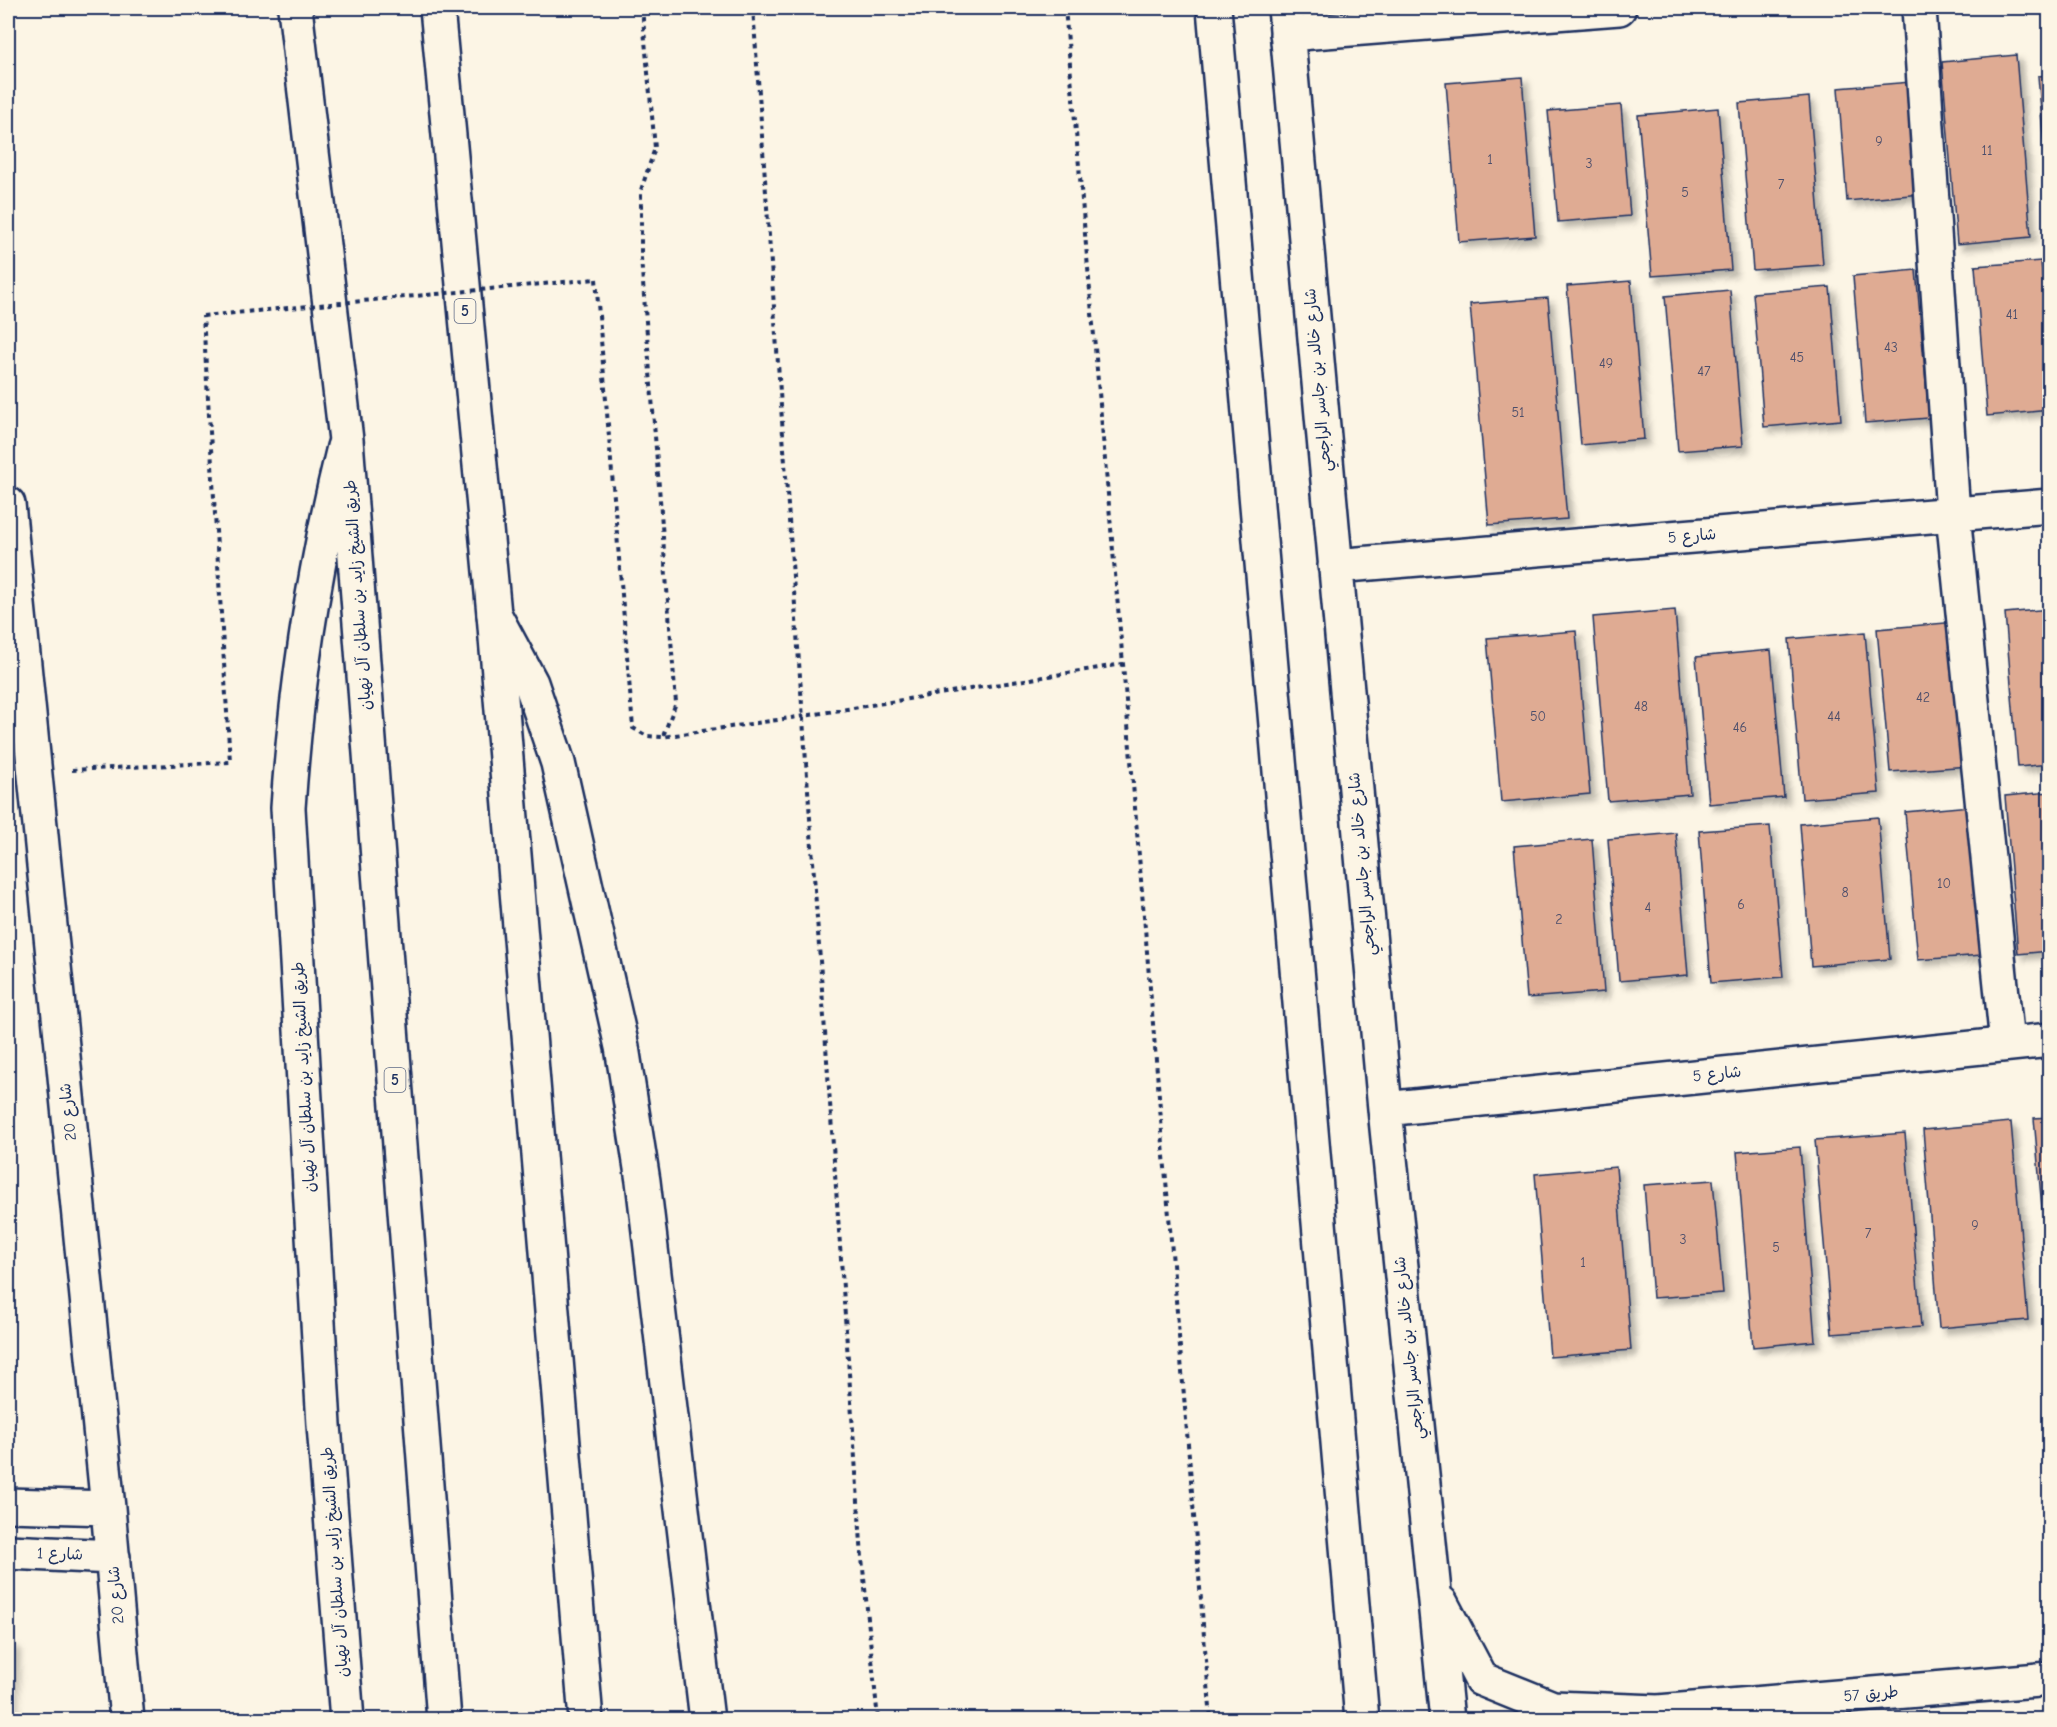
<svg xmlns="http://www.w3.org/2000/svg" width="2057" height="1727" font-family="'Comic Neue','Playpen Sans Arabic',sans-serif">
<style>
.building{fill:#dfab93;stroke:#1b2f5e;stroke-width:1.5;filter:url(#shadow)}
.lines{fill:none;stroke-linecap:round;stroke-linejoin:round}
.minor-casing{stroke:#1b2f5e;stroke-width:38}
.major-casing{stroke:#1b2f5e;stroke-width:38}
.highway-casing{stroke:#1b2f5e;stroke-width:38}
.path{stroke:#1b2f5e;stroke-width:4;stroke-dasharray:4.5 4.5;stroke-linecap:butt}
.minor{stroke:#fcf5e5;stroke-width:33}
.major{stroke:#fcf5e5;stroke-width:33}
.highway{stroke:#fcf5e5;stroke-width:33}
.path-bridge{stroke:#1b2f5e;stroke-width:4;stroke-dasharray:4.5 4.5;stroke-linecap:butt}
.labels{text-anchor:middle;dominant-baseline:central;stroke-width:5;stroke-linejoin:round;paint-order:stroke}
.number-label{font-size:14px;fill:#4c4e6b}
.shield{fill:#fcf5e5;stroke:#5e6a86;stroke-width:1.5}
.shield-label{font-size:15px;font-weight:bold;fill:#1b2f5e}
.street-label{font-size:16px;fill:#1b2f5e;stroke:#fcf5e5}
</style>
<defs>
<filter id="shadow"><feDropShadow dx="5.5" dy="5.5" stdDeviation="3" flood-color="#0004"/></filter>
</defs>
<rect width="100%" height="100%" fill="#fcf5e5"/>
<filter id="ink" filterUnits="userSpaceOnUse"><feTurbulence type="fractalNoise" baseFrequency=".0167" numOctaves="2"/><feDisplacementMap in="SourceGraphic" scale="12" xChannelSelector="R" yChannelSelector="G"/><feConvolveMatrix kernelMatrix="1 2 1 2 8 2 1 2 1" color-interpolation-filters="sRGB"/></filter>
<g filter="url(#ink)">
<path class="building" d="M2016,55l15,182 -74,7 -15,-182z
M2050,75v143l-12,-142z
M1522,77l13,159 -76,6 -13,-159z
M1911,82l10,112 -74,7 -9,-113z
M1809,97l14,168 -70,5 -14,-167z
M1621,105l9,111 -72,6 -10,-111z
M1718,108l13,162 -79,6 -14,-161z
M2041,261l9,101v48l-63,6 -12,-150z
M1916,270l13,148 -64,5 -12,-147z
M1631,281l13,158 -63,6 -14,-159z
M1830,287l11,133 -77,7 -11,-134z
M1730,290l13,156 -65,5 -13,-155z
M1548,298l19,221 -78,6 -19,-221z
M2050,609v155l-32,3 -13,-154z
M1675,610l15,184 -82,7 -15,-184z
M1957,622l12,144 -79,6 -13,-143z
M1576,631l14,163 -89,8 -14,-164z
M1865,632l14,161 -77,6 -13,-160z
M1771,650l13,147 -75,7 -13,-147z
M2050,792v159l-32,3 -13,-158z
M1970,806l12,149 -64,5 -13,-148z
M1878,817l12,142 -79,7 -11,-142z
M1770,826l13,151 -72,6 -12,-152z
M1676,833l12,142 -69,6 -11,-142z
M1592,839l12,153 -77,6 -13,-152z
M2050,1117v182l-16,-181z
M2011,1122l17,198 -89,8 -16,-198z
M1905,1133l16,194 -89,7 -17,-194z
M1800,1147l15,194 -62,6 -16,-195z
M1616,1167l15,183 -81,7 -15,-183z
M1713,1180l10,113 -70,5 -9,-113z
M8,1643l6,1 -3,76h-3z"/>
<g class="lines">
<defs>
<path id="minor" d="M1214,8l148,1712
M1285,8l100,1101 62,611
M1919,8l34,506 54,530
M1287,34l332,-26
M8,504l100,1004 19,212
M1335,566l715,-60
M1385,1109l665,-69
M8,1505l100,3
M8,1552l105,5
M1441,1603l40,76 72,29 105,4 392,-33"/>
<path id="major" d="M344,447c-30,121 -48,237 -56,361l36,617 23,295
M494,614l37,69 27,80 64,284 21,134 64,539"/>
<path id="highway" d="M295,8l51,432 98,1280
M437,8l57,606 92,1106"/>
</defs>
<use href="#minor" class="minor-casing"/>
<use href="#major" class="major-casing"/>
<use href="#highway" class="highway-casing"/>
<path class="path" d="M642,8l13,140 -14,42v68l35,445 -13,33
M753,8l109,1550 16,162
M1065,8l58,656 88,1056
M596,279l37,449 14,8 15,1 142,-21 319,-52
M72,770l158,-8 -27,-446"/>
<use href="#minor" class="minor"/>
<use href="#major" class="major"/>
<use href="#highway" class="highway"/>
<path class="path-bridge" d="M203,316l393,-37"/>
</g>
</g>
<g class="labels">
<g class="number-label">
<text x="1879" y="141">9</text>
<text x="1987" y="150">11</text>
<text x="1490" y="159">1</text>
<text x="1589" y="163">3</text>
<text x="1781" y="184">7</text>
<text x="1685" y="192">5</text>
<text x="2012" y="314">41</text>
<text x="1891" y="347">43</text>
<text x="1797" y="357">45</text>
<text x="1606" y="363">49</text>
<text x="1704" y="371">47</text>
<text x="1518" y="412">51</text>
<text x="1923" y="697">42</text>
<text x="1641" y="706">48</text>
<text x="1538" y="716">50</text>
<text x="1834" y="716">44</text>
<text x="1740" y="727">46</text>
<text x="1944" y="883">10</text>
<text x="1845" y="892">8</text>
<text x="1741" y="904">6</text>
<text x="1648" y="907">4</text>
<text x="1559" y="919">2</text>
<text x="1975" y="1225">9</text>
<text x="1868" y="1233">7</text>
<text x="1683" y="1239">3</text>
<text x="1776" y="1247">5</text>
<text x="1583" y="1262">1</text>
</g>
<g class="shield">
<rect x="454.5" y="299" width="21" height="24" rx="4.5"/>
<rect x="384.5" y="1068" width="21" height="24" rx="4.5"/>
</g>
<g class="shield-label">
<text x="465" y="311">5</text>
<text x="395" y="1080">5</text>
</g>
<g class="street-label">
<text transform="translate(1318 380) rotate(-95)">شارع خالد بن جاسر الراجحي</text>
<text transform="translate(1692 536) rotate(-5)">شارع 5</text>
<text transform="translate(358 595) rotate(-94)">طريق الشيخ زايد بن سلطان آل نهيان</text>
<text transform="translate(1362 864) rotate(-95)">شارع خالد بن جاسر الراجحي</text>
<text transform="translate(1717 1074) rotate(-6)">شارع 5</text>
<text transform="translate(304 1077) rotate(-93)">طريق الشيخ زايد بن سلطان آل نهيان</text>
<text transform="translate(68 1112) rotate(-96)">شارع 20</text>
<text transform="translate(1409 1348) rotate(-96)">شارع خالد بن جاسر الراجحي</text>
<text transform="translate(60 1554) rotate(2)">شارع 1</text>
<text transform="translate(335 1562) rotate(-94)">طريق الشيخ زايد بن سلطان آل نهيان</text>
<text transform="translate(116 1595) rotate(-95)">شارع 20</text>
<text transform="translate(1871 1694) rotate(-5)">طريق 57</text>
</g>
</g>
<rect width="2057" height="1727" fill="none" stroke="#fcf5e5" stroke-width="30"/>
<rect x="15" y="15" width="2027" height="1697" fill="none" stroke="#1b2f5e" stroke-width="2" filter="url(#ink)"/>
</svg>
